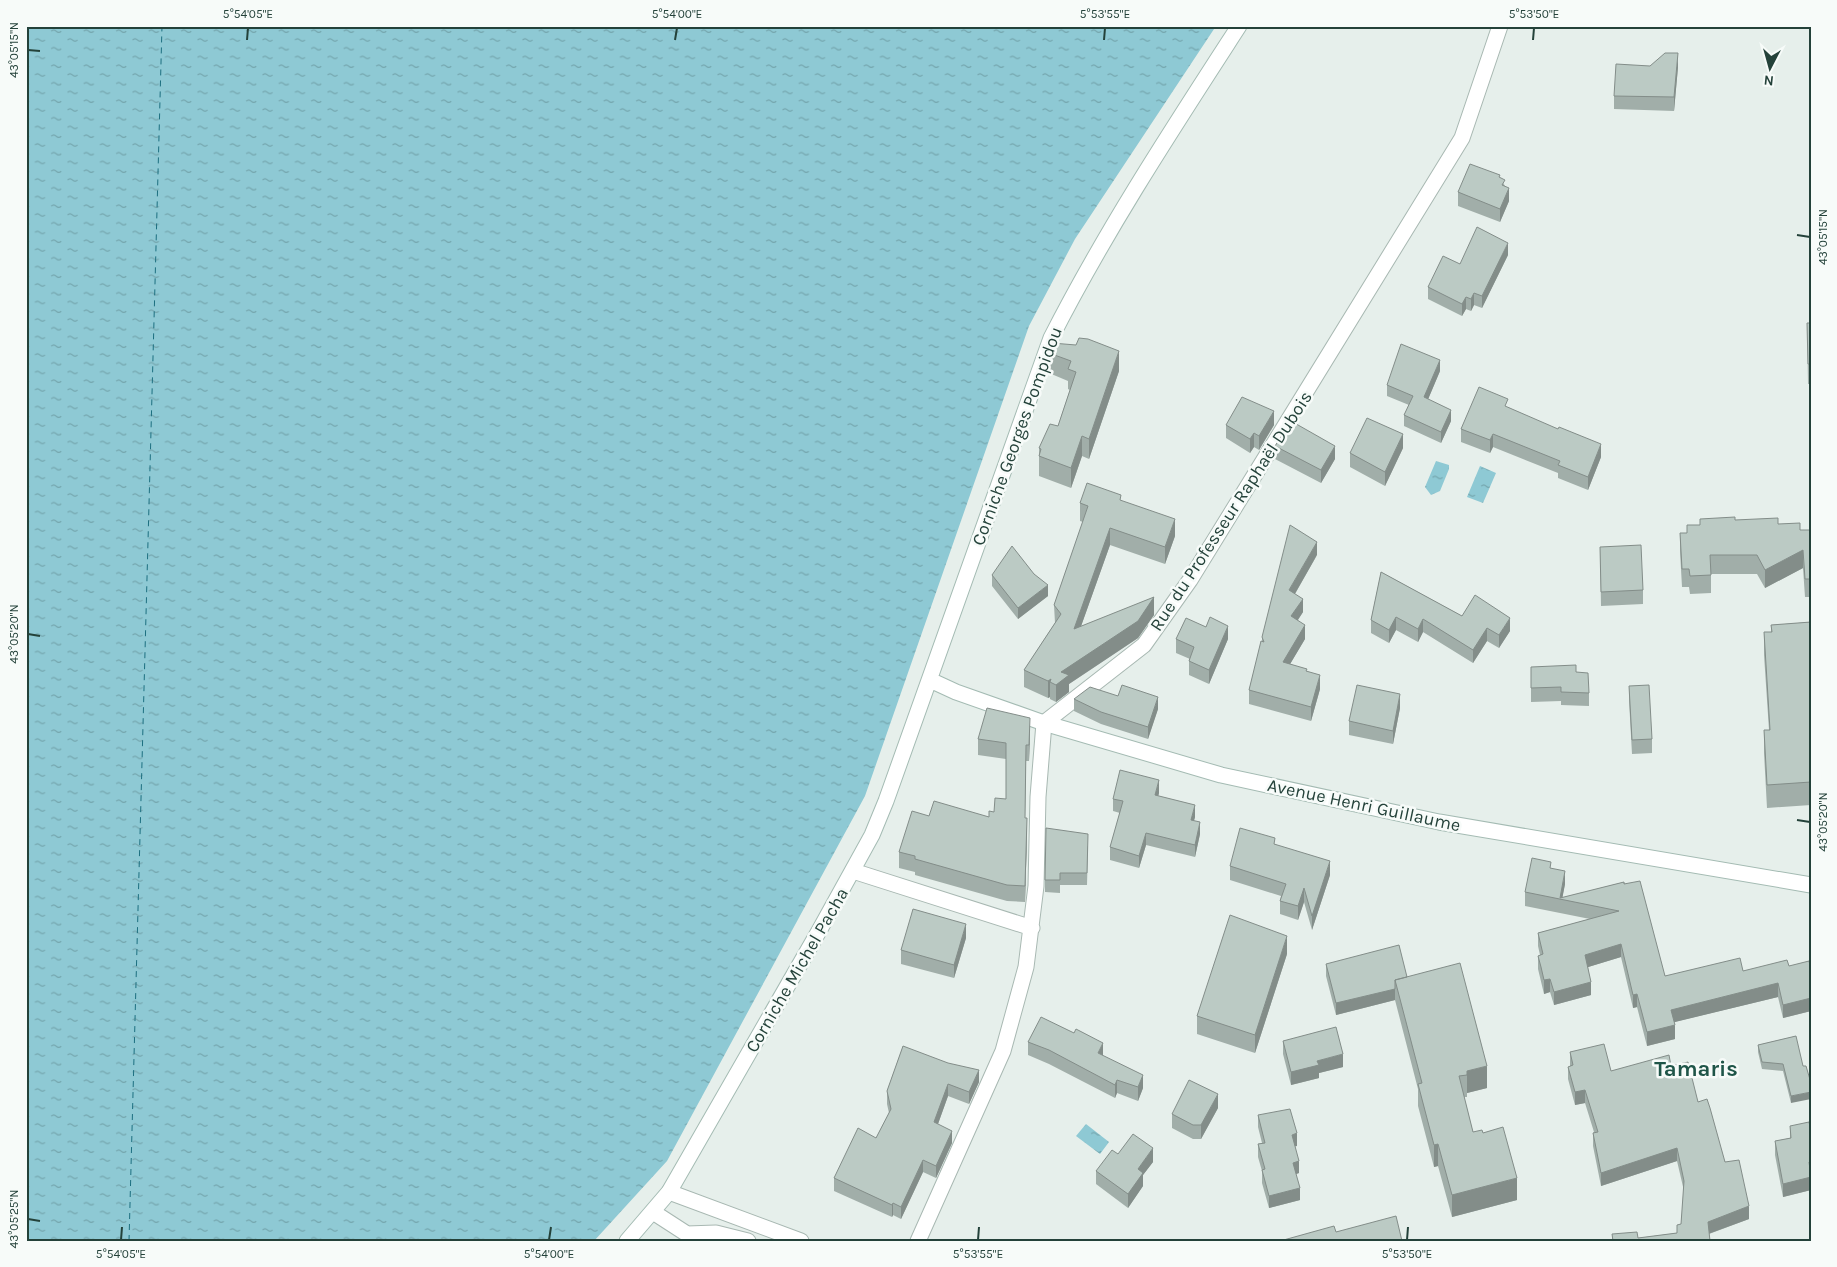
<svg xmlns="http://www.w3.org/2000/svg" width="1837" height="1267" font-family="Karla,sans-serif">
<style>
.water{fill:url(#water-ripples)}
.lines{fill:none;stroke-linecap:round;stroke-linejoin:round}
.ferry{stroke:#1c6f80;stroke-width:1;stroke-dasharray:6 5;stroke-linecap:butt}
.street-casing{stroke:#a8b8b2;stroke-width:17}
.secondary-casing{stroke:#a4bbb3;stroke-width:17}
.street{stroke:#fff;stroke-width:15}
.secondary{stroke:#fff;stroke-width:15}
.wall{fill:#a1aea9}
.shaded-wall{fill:#838d89}
.building{fill:#bbcac4;stroke:#838d89}
.ticks{fill:none;stroke:#24423a;stroke-width:2}
.labels{text-anchor:middle;dominant-baseline:central;stroke-width:5;stroke-linejoin:round;paint-order:stroke}
.street-label{font-size:18px;fill:#24423a;stroke:#f7fbf9}
.district-label{font-size:22px;font-weight:bold;fill:#1f5548;stroke:#f7fbf9}
.neatline{fill:none;stroke:#24423a;stroke-width:2}
.ticks-label{font-size:12px;text-anchor:middle;fill:#24423a}
</style>
<defs>
<pattern id="water-ripples" width="26" height="14" patternUnits="userSpaceOnUse" patternTransform="scale(1.25)"><rect width="26" height="14" fill="#8ec9d4"/><path d="M2 4q2-2 4 0t4 0M15 11q2-2 4 0t4 0" fill="none" stroke="#74a5ad"/></pattern>
</defs>
<rect width="100%" height="100%" fill="#e6efeb"/>
<path class="water" d="M26,26h1190l-141,213 -46,87 -164,470 -198,365 -73,80h-568z
M1436,461l13,4v4l-9,22 -9,4 -6,-8z
M1480,466l16,7 -13,30 -16,-6z
M1086,1124l23,18 -9,12 -24,-18z"/>
<g class="lines">
<path class="ferry" d="M129,1241l33,-1215"/>
<defs>
<path id="street" d="M853,871l179,57
M669,1192l132,49
M653,1212l34,22 29,-1 32,8
M918,1241l85,-190 23,-84 10,-81 2,-89 6,-74 100,-78 46,-65 272,-442 38,-112"/>
<path id="secondary" d="M930,680l26,12 88,31 177,52 218,47 372,63
M627,1241l42,-49 150,-261 53,-96 14,-34 165,-463c55,-108 122,-210 188,-312"/>
</defs>
<use href="#street" class="street-casing"/>
<use href="#secondary" class="secondary-casing"/>
<use href="#street" class="street"/>
<use href="#secondary" class="secondary"/>
</g>
<path class="wall" d="M1650,66l28,1 -4,44 -60,-2v-13z
M1500,178l5,8 4,15 -9,21 -42,-16v-14z
M1508,255l-26,53 -8,-3 -3,6 -5,-2 -4,7 -34,-17v-12l32,-23z
M1807,323h4v61h-3z
M1049,353l70,18 -30,88 -7,-3 -11,32 -32,-12v-28l19,-22 12,-36 -2,-1v-8l-19,-8z
M1440,371l-12,28 23,22 -10,22 -37,-17v-11l5,-10 -22,-9v-11z
M1508,407l93,50 -13,33 -30,-12v-5l-65,-26 -3,6 -29,-11v-13z
M1226,425h48l-15,25 -5,-3 -4,6 -24,-15z
M1275,446l60,13 -14,24 -46,-24z
M1403,448l-18,38 -35,-19v-14z
M1121,501l54,35 -10,28 -55,-19 -29,81 73,-11 -16,23 -69,46v8l-13,10 -6,-3v-2l-2,1 -24,-11v-17l31,-47 -1,-18 29,-83 -3,-1v-18z
M1735,520l43,4 22,6h11v67h-6l-2,-29 -38,20 -8,-14h-46v19l-21,1 -1,-7h-7l-2,-36v-18h7v-8h13z
M1600,547l43,43v14l-42,2z
M1317,555l-22,39 8,18 -5,8 7,19 -15,25 17,8 13,17 -9,32 -62,-17v-14l13,-49v-4z
M1381,572l81,44 48,15 -11,17 -12,-7 -14,22 -50,-31 -5,10 -22,-12 -7,13 -18,-10v-13z
M992,575l56,21 -30,23 -26,-33z
M1811,622v183l-44,3 -3,-55v-23h5l-5,-75v-23h7v-7z
M1176,639h52l-19,45 -20,-9v-14l1,-2 -14,-6z
M1531,667l45,5 13,21v13l-28,-1v-4l-30,1z
M1629,686l23,53v14l-20,1 -3,-54z
M1118,696l40,13 -10,30 -47,-15 -27,-13v-12z
M1400,708l-7,36 -44,-9v-14z
M1030,734l-1,27h-3l-1,57 2,16 -2,68 -18,-1 -92,-26v-3l-16,-4v-16l30,-36 60,1 17,-18v-40l-28,-4v-16z
M1159,793l-1,3 37,21 -1,3 6,14 -5,23 -49,-12 -7,23 -29,-8v-13l10,-34 -7,-2v-12z
M1275,844l55,31 -18,55 -8,-28 -6,18 -18,-6v-13l1,-5 -51,-16v-14z
M1088,846l-1,39h-27v8l-15,-1v-12z
M1551,868l14,16 -3,14 62,-16 41,94 78,-5 46,-5 22,3v42l-28,7 -5,-21 -104,25 1,17 -28,7 -10,-39 -4,1 -12,-51 -33,10 3,28 -37,10 -4,-13 -6,2 -6,-25v-13l2,-1 -2,-9v-13l52,-14 -65,-13v-14z
M966,938l-12,40 -53,-14v-14z
M1287,954l-32,99 -58,-19v-18z
M1326,964l81,13 80,111 -20,5v4h-3l9,35 10,1 34,67 -65,17 -14,-51 -4,1 -16,-61v-17l-23,-89 -59,15 -10,-39z
M1796,1036l-5,67 -8,-32 -21,-2 -4,-17v-7z
M1283,1041l60,26 -24,6v5l-28,7 -8,-31z
M1028,1042l75,14 40,32 -5,13 -21,-8 -2,5 -66,-34 -21,-9z
M903,1046l76,36 -10,22 -21,-8 -10,28 14,19 -16,35 -13,-6 -22,47 -8,-4 -1,2 -58,-26v-13l42,-40 13,-25 -2,-9v-13z
M1570,1052l41,19 60,-5 27,36 27,60 24,57 -40,15 1,7h-98v-7l26,4 39,-5 4,-9 3,-33 -7,-30 -76,25 -8,-40v-13l1,-1 -9,-29 -10,2 -7,-26v-12l2,-1z
M1218,1108l-17,31h-8l-21,-11v-14z
M1258,1115l39,31h-2l4,27 -3,1 4,26 -31,8 -7,-25v-12l-4,-14v-13l4,-1 -4,-16z
M1790,1126l21,5v59l-28,7 -8,-42v-14l15,-3z
M1118,1154l35,8 -10,13v11l-15,22 -32,-24v-13z"/>
<path class="shaded-wall" d="M1678,53v14l-4,44v-14z
M1509,188v13l-9,21v-13z
M1508,243v12l-26,53v-12z
M1474,293v12l-3,6v-12z
M1466,297v12l-4,7v-12z
M1119,351v20l-30,88v-20z
M1440,360v11l-16,38v-12z
M1451,410v11l-10,22v-11z
M1274,411v14l-15,25v-14z
M1254,433v14l-4,6v-14z
M1403,434v14l-18,38v-14z
M1493,434v13l-3,6v-13z
M1082,436v20l-11,32v-20z
M1601,444v13l-13,33v-13z
M1335,446v13l-14,24v-13z
M1175,519v17l-10,28v-17z
M1110,528v17l-36,101v-17z
M1317,542v13l-28,49v-14z
M1803,550v18l-38,20v-18z
M1048,585v11l-30,23v-11z
M1154,597v18l-16,23 -69,46v8l-13,10v-17l5,-13z
M1303,599v13l-12,18v-14z
M1396,617v13l-7,13v-13z
M1510,618v13l-11,17v-13z
M1423,619v13l-5,10v-13z
M1305,625v14l-22,37v-14z
M1228,626v13l-19,45v-14z
M1487,628v13l-14,22v-13z
M1320,675v14l-9,32v-14z
M1051,679l-1,3v15l-2,1v-17z
M1400,694v14l-7,36v-13z
M1158,697v12l-10,30v-12z
M1030,718v16l-1,27v-16z
M1159,780v13l-4,15v-13z
M1195,805v12l-4,15v-12z
M1027,818v16l-2,68v-16z
M1200,822v12l-5,23v-12z
M1146,833v12l-7,23v-12z
M1330,861v14l-18,55v-14z
M1565,871v13l-3,16 -2,-1z
M1304,888v14l-6,18v-14z
M966,924v14l-12,40v-13z
M1287,936v18l-32,99v-18z
M1621,944v13l-36,11v-13z
M1550,979v13l-6,2v-14z
M1591,982v13l-37,10v-13z
M1778,983v14l-107,26v-13z
M1395,989v11l-59,15v-12z
M1637,994v13l-4,1v-13z
M1811,998v13l-28,7v-13z
M1675,1025v14l-28,7v-14z
M1103,1043v13l-5,-3z
M1343,1054v13l-24,6v5l-28,7v-13l26,-11z
M1487,1066v22l-20,5v-22z
M979,1070v12l-10,22v-12z
M1143,1075v13l-5,13v-14z
M1117,1080v13l-2,5v-13z
M948,1084v12l-14,39v-13z
M1585,1090v13l-10,2v-13z
M1811,1092v7l-20,4v-7z
M1218,1094v14l-17,31v-14z
M952,1131v12l-16,35v-12z
M1297,1133v13l-5,1v-12z
M1438,1144v22l-4,1v-22z
M1153,1148v14l-10,13v11l-15,22v-14l10,-25z
M1677,1148v13l-76,25v-13z
M923,1160v12l-22,47v-12z
M1299,1161v12l-6,2v-12z
M1811,1177v13l-28,7v-13z
M1517,1178v22l-65,17v-22z
M1300,1188v12l-31,8v-12z
M893,1203v12l-1,2v-12z
M1749,1206v13l-41,15v-12z"/>
<path class="building" d="M1665,53h13l-4,44 -60,-1 2,-32 34,2z
M1470,164l30,11 -1,2 6,3 -3,5 7,3 -9,21 -42,-17z
M1477,227l31,16 -26,53 -8,-3 -3,6 -5,-2 -4,7 -34,-17 15,-31 17,8z
M1807,323h4v41h-3z
M1079,338l9,1 31,12 -30,88 -7,-3 -11,32 -32,-12 2,-7 -2,-1 11,-24 8,2 18,-54 -8,-3 3,-8 -22,-8 3,-10 24,2z
M1401,344l39,16 -16,37 27,13 -10,22 -37,-17 9,-19 -26,-11z
M1479,387l29,12 -3,7 53,23 1,-2 42,17 -13,33 -30,-12 2,-4 -67,-27 -3,6 -29,-11z
M1242,397l32,14 -15,25 -5,-3 -4,6 -24,-14z
M1367,418l36,16 -18,38 -35,-19z
M1291,421l44,25 -14,24 -46,-24z
M1087,483l34,12 -1,5 55,19 -10,28 -55,-19 -36,101 80,-32 -16,24 -77,51 8,3 -13,10 -6,-3 1,-3 -3,2 -24,-11 37,-56 -7,-9 34,-99 -8,-3z
M1735,517v3l43,-2v6l22,-1v7h11v49h-6l-2,-29 -38,20 -8,-15h-47l1,20 -21,1 -1,-7h-7l-2,-36h7v-8h13v-6z
M1290,525l27,17 -28,48 14,9 -12,17 14,9 -22,37 24,7 -1,2 14,4 -9,32 -62,-17 12,-49 3,1 -2,-5z
M1641,545l2,45 -42,2 -1,-45z
M1012,546l22,28 14,11 -30,23 -26,-33z
M1381,572l81,44 13,-21 35,23 -11,17 -12,-7 -14,22 -50,-31 -5,10 -22,-12 -7,13 -18,-10z
M1210,617l18,9 -19,44 -20,-9 5,-14 -18,-8 10,-21 20,9z
M1811,622v160l-44,3 -3,-55h6l-6,-98h8l-1,-7z
M1576,665v7l12,1 1,20 -28,-1v-5l-30,1v-21z
M1122,685l36,12 -10,30 -47,-15 -27,-13 16,-12 28,9z
M1357,685l43,9 -7,37 -44,-10z
M1649,685l3,54 -20,1 -3,-54z
M987,708l43,10 -1,27h-3l-1,73h2l-2,68 -18,-1 -92,-26v-3l-16,-4 13,-41 17,5 5,-15 55,16v-6l5,1 1,-14 11,1v-56l-28,-4z
M1120,770l39,10 -4,15 40,10 -4,15 9,2 -5,23 -49,-12 -7,23 -29,-9 13,-46 -10,-2z
M1046,828l42,6 -1,39h-27v7h-15z
M1240,828l35,10 -1,6 56,17 -18,55 -8,-28 -6,18 -18,-5 6,-17 -56,-18z
M1532,858l19,4 -1,6 15,3 -5,27 64,-16v2l16,-3 25,95 75,-18 3,13 44,-11 2,6 20,-5 2,8v29l-28,7 -5,-22 -107,27 4,15 -28,7 -10,-38 -4,1 -12,-51 -36,11 6,27 -37,10 -4,-13 -6,1 -3,-13 -3,-11 5,-2 -5,-21 81,-22 -94,-19z
M913,909l53,15 -12,41 -53,-15z
M1230,915l57,21 -32,99 -58,-19z
M1399,945l8,32 -12,3v9l-59,14 -10,-39z
M1460,963l27,103 -20,5v4l-8,1 14,56 9,-2 1,3 20,-6 14,51 -65,17 -14,-51 -4,1 -16,-61 4,-1 -27,-103z
M1041,1017l33,16 2,-4 27,14 -5,10 45,22 -5,12 -21,-7 -2,5 -66,-35 -21,-8z
M1336,1027l7,27 -26,7 2,4 -28,7 -8,-31z
M1796,1036l7,30h3l5,17v9l-20,4 -8,-32 -21,-2 -4,-17z
M1604,1044l7,27 58,-16 2,11 17,-4 10,40 9,-3 3,9 15,54 14,-2 10,46 -41,16 2,19h-97l-1,-7 25,-2 1,6 39,-5v-8l4,-1 3,-43 -7,-33 -76,25 -8,-40 5,-1 -13,-42 -10,2 -7,-25 5,-2 -3,-13z
M903,1046l45,17 31,7 -10,22 -21,-8 -14,38 18,9 -16,35 -13,-6 -22,47 -8,-4 -1,2 -58,-27 24,-50 18,10 15,-29 -4,-18z
M1189,1080l29,14 -17,31h-8l-21,-11z
M1290,1109l7,24 -5,2 7,26 -6,2 7,25 -31,8 -7,-26 3,-1 -7,-25 7,-1 -7,-28z
M1809,1122l2,9v31h-2l2,15 -28,7 -8,-43 16,-3 -1,-12z
M1133,1134l20,14 -15,21 5,4 -15,21 -32,-23 16,-21 6,4z
M1396,1216l6,25h-122l54,-15 2,6z"/>
<path class="ticks" d="M247,40l1,-12M675,40l2,-12M1104,40l1,-12M1533,40l1,-12M28,50l12,1M1797,235l13,2M28,634l12,2M1797,820l13,2M28,1219l12,2M121,1240l1,-13M549,1240l2,-13M978,1240l1,-13M1407,1240l1,-13"/>
<g class="labels">
<g class="street-label">
<text transform="translate(1017 436) rotate(-70)">Corniche Georges Pompidou</text>
<text transform="translate(1231 511) rotate(-57)">Rue du Professeur Raphaël Dubois</text>
<text transform="translate(1364 805) rotate(12)">Avenue Henri Guillaume</text>
<text transform="translate(797 970) rotate(-60)">Corniche Michel Pacha</text>
</g>
<g class="district-label">
<text x="1696" y="1069">Tamaris</text>
</g>
</g>
<rect width="1837" height="1267" fill="none" stroke="#f7fbf9" stroke-width="55"/>
<g transform="translate(1770 68) rotate(186)" stroke="#f7fbf9" stroke-width="4" paint-order="stroke">
<path d="M0-4L9 19L0 12L-9 19Z" fill="#24423a"/>
<text y="-8" font-size="14" font-weight="bold" text-anchor="middle" fill="#24423a">N</text>
</g>
<rect x="28" y="28" width="1782" height="1212" class="neatline"/>
<g class="ticks-label">
<text x="248" y="18">5°54'05"E</text>
<text x="677" y="18">5°54'00"E</text>
<text x="1105" y="18">5°53'55"E</text>
<text x="1534" y="18">5°53'50"E</text>
<text transform="translate(14 50) rotate(-90)" y="4">43°05'15"N</text>
<text transform="translate(1823 237) rotate(-90)" y="4">43°05'15"N</text>
<text transform="translate(14 634) rotate(-90)" y="4">43°05'20"N</text>
<text transform="translate(1823 822) rotate(-90)" y="4">43°05'20"N</text>
<text transform="translate(14 1219) rotate(-90)" y="4">43°05'25"N</text>
<text x="121" y="1258">5°54'05"E</text>
<text x="549" y="1258">5°54'00"E</text>
<text x="978" y="1258">5°53'55"E</text>
<text x="1407" y="1258">5°53'50"E</text>
</g>
</svg>
